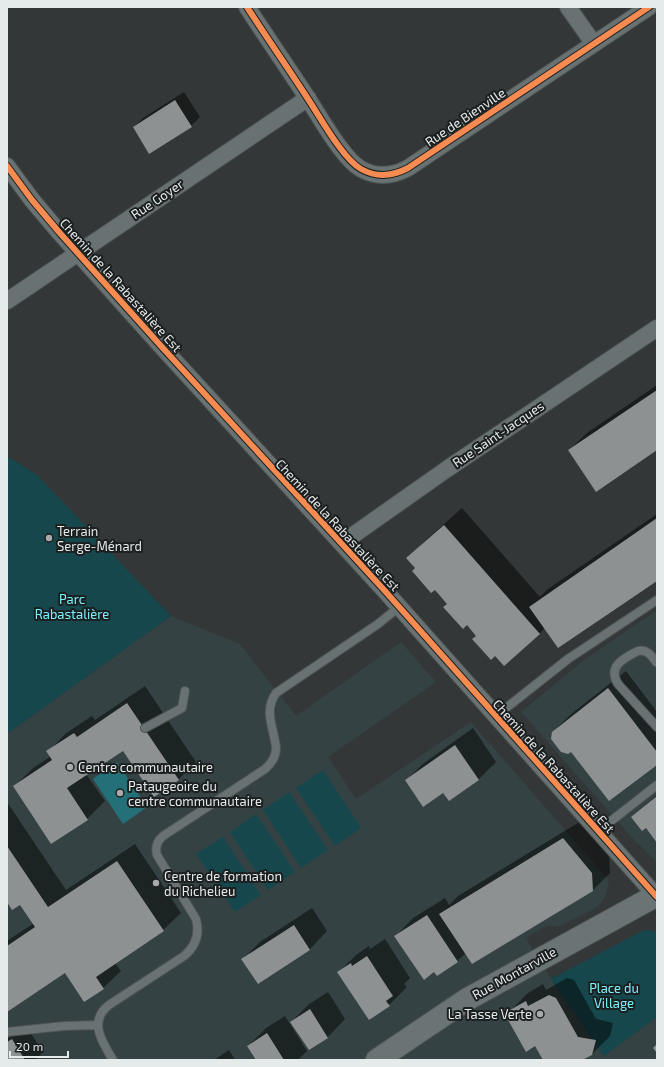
<svg xmlns="http://www.w3.org/2000/svg" width="664" height="1067" font-family="'Exo 2',sans-serif">
<style>
.built{fill:#354243}
.green{fill:#16474c}
.water{fill:#237078}
.shadow{fill:#0007}
.building{fill:#8e9192}
.lines{fill:none;stroke-linecap:round;stroke-linejoin:round}
.lane-casing{stroke:#505353;stroke-width:10}
.street-casing{stroke:#505353;stroke-width:18}
.secondary-casing{stroke:#505353;stroke-width:24}
.lane{stroke:#697273;stroke-width:8}
.street{stroke:#697273;stroke-width:16}
.secondary{stroke:#6a7475;stroke-width:22}
.cycleway-casing{stroke:#1b1f1f;stroke-width:8}
.cycleway{stroke:#f68b52;stroke-width:6}
.poi-dot{fill:#a7abab;stroke:#1b1f1f;stroke-width:1.5}
.labels{text-anchor:middle;dominant-baseline:central;stroke-width:4;stroke-linejoin:round;paint-order:stroke}
.street-label{font-size:13px;fill:#e5eaea;stroke:#1b1f1f}
.poi-label{font-size:13px;fill:#e5eaea;stroke:#1b1f1f;text-anchor:start}
.park-label{font-size:13px;fill:#7bf2fe;stroke:#1b1f1f}
</style>
<rect width="100%" height="100%" fill="#333737"/>
<path class="built" d="M657,610v252l-22,-21 -114,-129 63,-52z
M171,616l69,28 56,72 105,-74 35,40 -108,75 28,42 115,-77 135,155 3,6 -2,8 -3,8 -7,8 -36,19h-15l-20,12 25,41 53,77 53,-39v43h-650v-326z"/>
<path class="green" d="M7,456l30,19 134,141 -164,118z
M323,770l38,58 -26,18 -39,-58z
M289,792l39,58 -27,18 -38,-58z
M256,814l39,58 -27,18 -38,-58z
M223,837l38,58 -26,17 -39,-58z
M648,930l6,1 3,2v84l-53,39 -53,-77 91,-48z"/>
<path class="water" d="M117,762l30,45 -24,17 -30,-45z"/>
<path class="shadow" d="M184,92l16,25 -9,9 -57,1 9,-9z
M657,385v64l-88,1 18,-17z
M462,508l78,89 8,-8 109,-75v66l-112,48 -6,6 -62,2 -69,-78 17,-17z
M626,671l31,41v51l-86,-12 -18,-19 18,-18z
M145,686l51,76 -18,18 -55,-31 -37,25 19,27 -18,18 -73,-32 18,-18 19,-13 -3,-4 17,-18 27,-18 3,4z
M473,728l23,34 -17,17 -30,21 -5,-9 -38,-11 18,-17z
M657,795v46l-11,-14 -14,-10z
M7,802l59,88 69,-46 46,69 -18,17 -48,33 6,8 -18,17 -38,-16 -58,39v-70l27,-18 -13,-20 -14,-3z
M581,821l28,34 1,18 -17,17 -127,63 -9,8 -61,-25 17,-18 32,-20 4,7 9,-9z
M312,908l15,23 -17,18 -52,34 -15,-24 17,-17z
M385,939l25,39 -6,6 3,3 -18,18 -51,-32 18,-18 13,-9 1,3z
M567,978l7,2 22,39 17,4 -3,13 -18,18 -12,6h-36l-8,-15 -28,-27 5,-4 -2,-4 17,-17 15,-9 3,6z
M328,992l17,27 -17,18 -19,12 -18,-27 18,-18z
M285,1016l22,35 -9,9h-41l-9,-14 18,-18z
M26,1026l17,26 -8,8h-28v-21z
M229,1050l6,10h-21z"/>
<path class="building" d="M175,100l17,27 -43,27 -16,-27z
M657,390v60l-61,42 -28,-42z
M657,518v63l-99,67 -29,-41z
M444,525l96,109 -36,32 -9,-10 -4,4 -19,-21 4,-3 -9,-11 -4,4 -20,-22 4,-3 -12,-14 -4,3 -19,-22 3,-3 -9,-10z
M608,688l49,64v13l-48,36 -38,-49 -3,2 -7,-2 -10,-13 1,-7z
M127,703l52,77 -25,17 -31,-46 -56,37 21,32 -37,24 -38,-58 39,-26 -6,-9 28,-18 3,4z
M455,745l24,35 -30,21 -6,-8 -20,14 -18,-27z
M657,796v47l-11,-15 -4,3 -11,-14z
M563,838l29,35 1,18 -121,73 -33,-50z
M7,846l41,61 69,-46 47,70 -68,46 8,12 -20,13 -19,-29 -58,39v-66l28,-19 -15,-22 -8,5 -5,-8z
M427,915l31,47 -21,14 -3,-4 -10,8 -30,-44z
M294,925l16,25 -52,34 -17,-25z
M367,956l26,40 -7,5 4,5 -21,14 -32,-48 14,-9 1,3z
M549,995l7,3 22,39 18,3 -4,15 -10,5h-39l-8,-14 -9,6 -19,-34 5,-3 -2,-5 16,-9 2,5z
M310,1009l18,29 -19,12 -19,-28z
M267,1033l17,27h-28l-9,-14z
M12,1039l13,21h-18v-18z
M657,1044v9l-4,-5z"/>
<g class="lines">
<defs>
<path id="lane" d="M656,662c-5,-7 -9,-13 -18,-11 -14,7 -31,15 -20,33l39,43
M496,716l72,-57 89,-59
M145,728l37,-20 3,-17
M597,832l60,-47
M7,1032l57,-6 34,-1
M113,1060c-11,-18 -25,-39 -4,-55l75,-49c12,-10 16,-22 12,-37l-39,-64c-2,-8 0,-14 6,-19l102,-67c7,-6 11,-12 11,-21 -2,-21 -13,-36 0,-55l102,-69 21,-17"/>
<path id="street" d="M247,7c20,31 41,61 61,92 12,18 35,60 53,70 16,9 32,7 47,-1l241,-161
M568,7l26,37
M7,166l25,34 27,32 102,114 224,245 272,306
M7,301l301,-203
M342,543l105,-74 210,-141"/>
<path id="secondary" d="M377,1060l89,-60 191,-105"/>
</defs>
<use href="#lane" class="lane-casing"/>
<use href="#street" class="street-casing"/>
<use href="#secondary" class="secondary-casing"/>
<use href="#lane" class="lane"/>
<use href="#street" class="street"/>
<use href="#secondary" class="secondary"/>
<defs>
<path id="cycleway" d="M247,7c20,31 41,61 61,92 12,18 35,60 53,70 16,9 32,7 47,-1l241,-161
M7,166l25,34 27,32 102,114 224,245 272,306"/>
</defs>
<use href="#cycleway" class="cycleway-casing"/>
<use href="#cycleway" class="cycleway"/>
</g>
<g class="poi-dot">
<circle cx="49" cy="538" r="4"/>
<circle cx="70" cy="767" r="4"/>
<circle cx="120" cy="793" r="4"/>
<circle cx="156" cy="883" r="4"/>
<circle cx="540" cy="1014" r="4"/>
</g>
<g class="labels">
<g class="street-label">
<text transform="translate(465 117) rotate(-34)">Rue de Bienville</text>
<text transform="translate(157 199) rotate(-34)">Rue Goyer</text>
<text transform="translate(121 285) rotate(48)">Chemin de la Rabastalière Est</text>
<text transform="translate(498 434) rotate(-34)">Rue Saint-Jacques</text>
<text transform="translate(338 525) rotate(47)">Chemin de la Rabastalière Est</text>
<text transform="translate(554 766) rotate(48)">Chemin de la Rabastalière Est</text>
<text transform="translate(514 973) rotate(-29)">Rue Montarville</text>
</g>
<g class="poi-label">
<text x="57" y="531">Terrain<tspan x="57" dy="15">Serge-Ménard</tspan></text>
<text x="78" y="767">Centre communautaire</text>
<text x="128" y="786">Pataugeoire du<tspan x="128" dy="15">centre communautaire</tspan></text>
<text x="164" y="876">Centre de formation<tspan x="164" dy="15">du Richelieu</tspan></text>
<text x="532" y="1014" text-anchor="end">La Tasse Verte</text>
</g>
<g class="park-label">
<text x="72" y="599">Parc<tspan x="72" dy="15">Rabastalière</tspan></text>
<text x="614" y="988">Place du<tspan x="614" dy="15">Village</tspan></text>
</g>
</g>
<rect width="664" height="1067" fill="none" stroke="#e5eaea" stroke-width="16"/>
<path d="M10 1051v6h58v-6" fill="none" stroke="#e5eaea" stroke-width="2"/>
<text x="16" y="1051" font-size="12" fill="#e5eaea" stroke="#1b1f1f" stroke-width="3" paint-order="stroke">20 m</text>
</svg>
